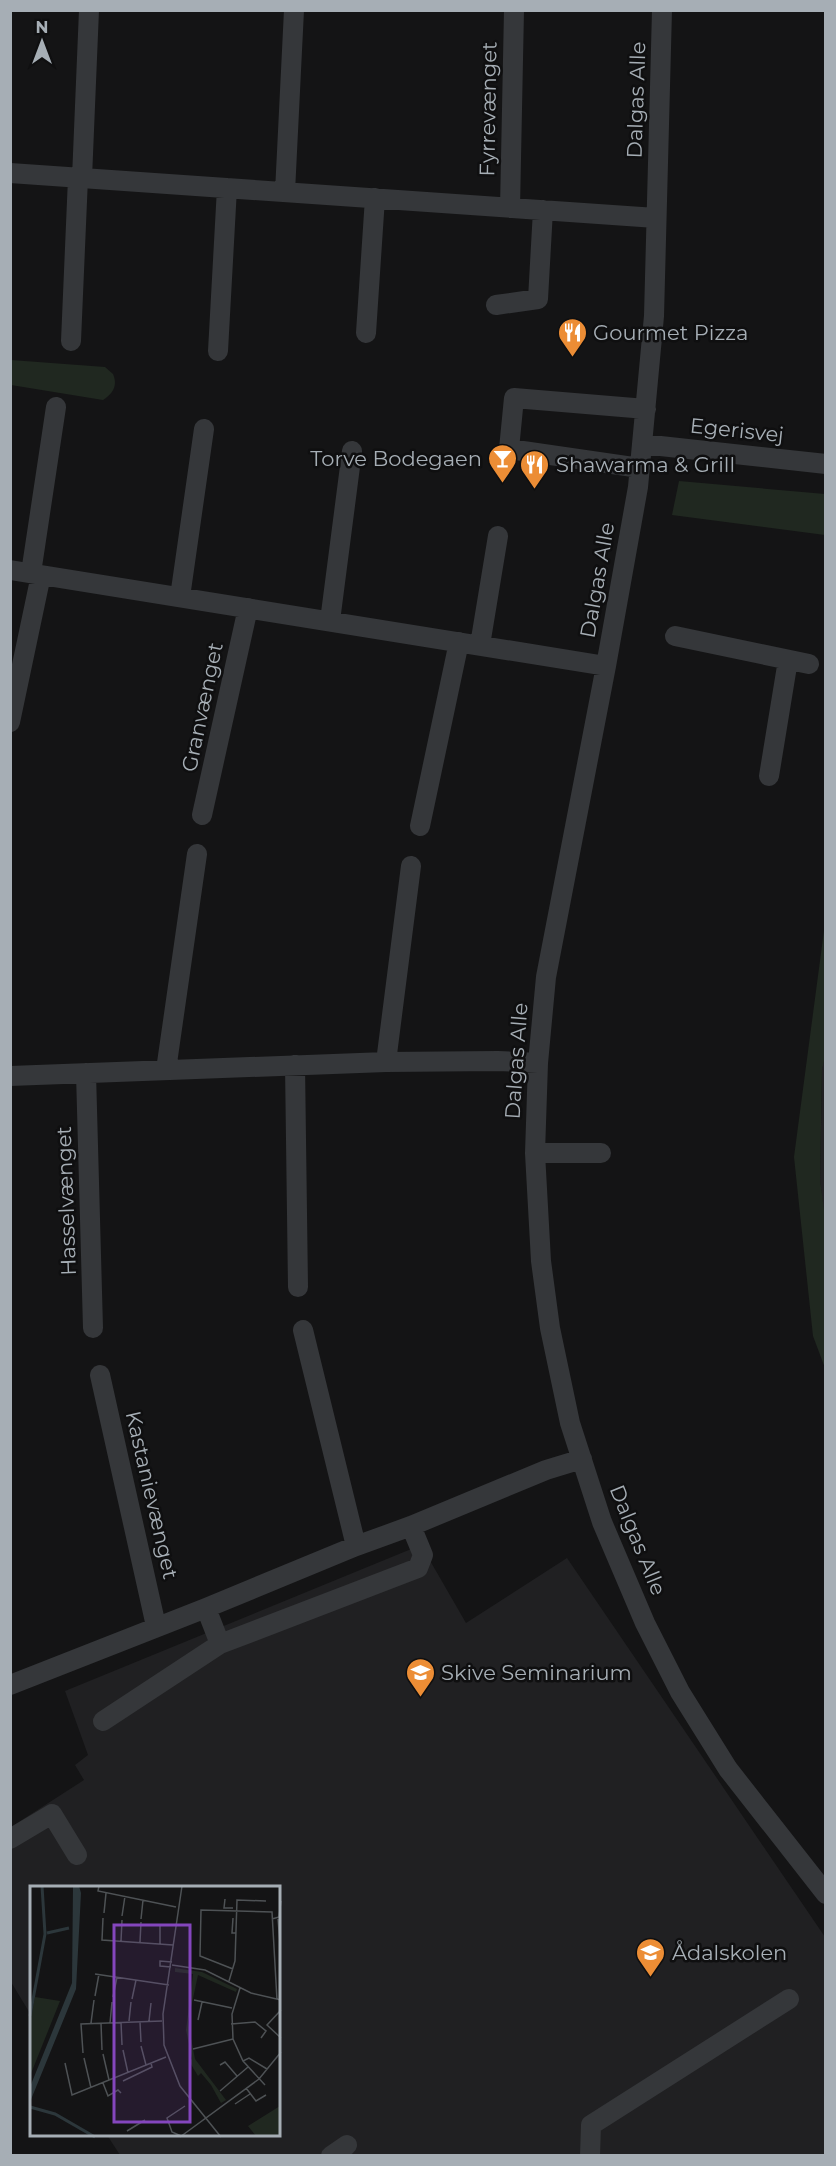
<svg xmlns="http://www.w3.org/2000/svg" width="836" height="2166" font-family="Montserrat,sans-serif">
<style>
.built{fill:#202022}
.green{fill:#202820}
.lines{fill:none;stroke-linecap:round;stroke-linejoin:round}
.minor{stroke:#35373a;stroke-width:20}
.labels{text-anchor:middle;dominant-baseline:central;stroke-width:5;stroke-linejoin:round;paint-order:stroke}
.street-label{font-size:21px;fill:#a6aeb5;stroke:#0f0f10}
.poi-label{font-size:21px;fill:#a6aeb5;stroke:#0f0f10;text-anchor:start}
.inset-river{fill:none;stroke:#2c373b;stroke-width:3}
.inset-road{fill:none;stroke:#4e5255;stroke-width:1.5}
.view{fill:#8446bd;fill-opacity:0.15;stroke:#8446bd;stroke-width:3}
.inset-edge{fill:none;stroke:#a6aeb5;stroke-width:3}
</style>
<rect width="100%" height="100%" fill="#141415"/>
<path class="built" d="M825,1053v171l-5,-44 2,-110z
M421,1545l45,78 101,-65 258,379v218h-705l-13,-20 172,-1v-247h-247l-1,128 -20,-33v-155l73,-47 -9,-15 13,-10 -23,-64z"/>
<path class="green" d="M11,360l94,7 8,7c5,12 0,19 -10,26l-92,-15z
M679,481l146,13v41l-153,-20z
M825,923l1,130 -4,17 -2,110 6,44 -1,144 -12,-32 -19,-179z"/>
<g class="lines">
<path class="minor" d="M662,10l-8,306 -16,171 -32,179 -60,311 -8,86 -3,90 6,108 9,67 20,95 32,99 43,101 35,69 48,77 98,125
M10,173l646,45
M82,178l7,-168
M285,192l9,-182
M510,208l4,-198
M496,305l42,-6 5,-89
M366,333l9,-135
M71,341l7,-163
M218,351l9,-163
M642,444l184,20
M640,468l-131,-19 5,-51 132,11
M10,570l596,96
M31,573l25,-166
M180,597l24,-168
M330,621l22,-170
M675,636l134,28
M480,645l18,-109
M10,722l31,-147
M769,776l19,-116
M202,815l46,-207
M420,826l39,-184
M386,1062l25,-196
M295,1065l3,222
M166,1070l31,-216
M86,1073l7,255
M10,1076l376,-14 112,-1 40,2
M535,1153h66
M303,1330l53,216
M100,1375l56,251
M206,1608l14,36
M10,1685l196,-77 150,-62 55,-20 135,-56 36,-11
M103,1721l117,-77 198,-76 5,-13 -12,-29
M10,1839l42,-25 25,41
M331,2156l16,-11
M590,2156l1,-31 198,-126"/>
</g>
<defs>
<symbol id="restaurant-pin" viewBox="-11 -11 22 30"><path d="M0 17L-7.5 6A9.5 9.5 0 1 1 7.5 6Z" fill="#ec8d35" stroke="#0f0f10"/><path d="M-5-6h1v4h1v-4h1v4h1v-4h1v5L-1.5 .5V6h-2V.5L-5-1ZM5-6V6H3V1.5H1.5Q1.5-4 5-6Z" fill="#fff"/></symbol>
<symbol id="bar-pin" viewBox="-11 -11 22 30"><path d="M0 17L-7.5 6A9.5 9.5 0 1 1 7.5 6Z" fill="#ec8d35" stroke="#0f0f10"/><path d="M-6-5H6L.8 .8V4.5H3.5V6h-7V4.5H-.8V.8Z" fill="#fff"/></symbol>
<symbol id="school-pin" viewBox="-11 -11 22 30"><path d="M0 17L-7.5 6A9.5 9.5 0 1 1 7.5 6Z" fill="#ec8d35" stroke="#0f0f10"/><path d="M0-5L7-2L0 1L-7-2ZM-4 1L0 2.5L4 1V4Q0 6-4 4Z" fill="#fff"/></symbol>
</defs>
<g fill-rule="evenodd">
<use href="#restaurant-pin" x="556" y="316" width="33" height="45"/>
<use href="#bar-pin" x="486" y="442" width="33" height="45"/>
<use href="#restaurant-pin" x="518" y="448" width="33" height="45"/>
<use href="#school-pin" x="404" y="1656" width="33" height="45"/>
<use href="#school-pin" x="634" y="1936" width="33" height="45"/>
</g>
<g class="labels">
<g class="street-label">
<text transform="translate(636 100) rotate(-88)">Dalgas Alle</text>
<text transform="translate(488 109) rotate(-89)">Fyrrevænget</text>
<text transform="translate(737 430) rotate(6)">Egerisvej</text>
<text transform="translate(597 580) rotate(-80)">Dalgas Alle</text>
<text transform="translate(202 707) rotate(-78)">Granvænget</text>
<text transform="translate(516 1061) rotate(-86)">Dalgas Alle</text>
<text transform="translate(66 1201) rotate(-92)">Hasselvænget</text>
<text transform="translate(152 1495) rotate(77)">Kastanievænget</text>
<text transform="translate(638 1540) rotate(68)">Dalgas Alle</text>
</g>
<g class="poi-label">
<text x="593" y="332">Gourmet Pizza</text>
<text x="482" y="458" text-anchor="end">Torve Bodegaen</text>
<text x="556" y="464">Shawarma &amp; Grill</text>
<text x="441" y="1672">Skive Seminarium</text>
<text x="672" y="1952">Ådalskolen</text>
</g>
</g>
<g transform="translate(30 1886)">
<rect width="250" height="250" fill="#141415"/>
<path d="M145,82l27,4 35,17 -1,3 -38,-17 -10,47 7,37 31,41 -5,3 -10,-18 -10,-12 -3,3 -9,-15 3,-2 -6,-29 7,-56 -18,-2zM5,111l25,4 -30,75v-53zM250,220v30h-24l-8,-10z" fill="#202820"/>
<path d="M43,0h6l2,7 -5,96 -46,113v-15l42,-104z" fill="#2c373b"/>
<path class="inset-river" d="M17,47l22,-5M0,130l15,-82 -3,-48M0,221l25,7 40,23"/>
<path class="inset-road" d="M69,0l-1,5 78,16M152,0l-19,128 1,31 16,41 41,51M195,13l-1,9h9M74,27l2,-20M92,30l3,-20M73,32l-1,22 71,5M203,32l-1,15h4M111,33l2,-19M242,33l7,-2 2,-16M248,33l2,24M91,55l1,-21M110,56l1,-20M130,58v-19M142,79l33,5 46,23 30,7M141,81l-11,-1v-5l12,1M203,83l-33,-13 1,-46 71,2 5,88M65,88l74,11M199,95l6,-20 2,-61 29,1M210,102l-8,26 1,25 10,22 22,24M65,110l4,-22M83,111l4,-20M102,113l4,-19M164,114l38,8M251,124l-14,15 14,13M168,134l4,-18M99,135l2,-19M119,135l2,-18M91,136l1,23M110,136l1,20M61,137l3,-23M71,137l1,27M80,137l2,-21M201,138l24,-2 11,9 -5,7M111,160l5,19M163,163l40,-10M93,164l5,23M53,167l-2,-29 81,-3M73,168l6,26M54,172l7,30M213,175l6,-3 18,11M35,177l7,32 94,-38M190,179l5,-3 12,14M93,195l29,-14 -1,-4M73,197l5,13 10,-6 3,3M216,202l10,13 10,-6M190,205l28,-24M205,218l15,-10M97,245l18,-11M151,250l-9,-4 -5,-14 18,-12M150,251l79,-58 22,-27"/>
<path class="view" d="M84,39h76v197h-76z"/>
<rect width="250" height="250" class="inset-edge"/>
</g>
<rect width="836" height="2166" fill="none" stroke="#a6aeb5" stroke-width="24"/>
<g transform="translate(42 42)" stroke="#0f0f10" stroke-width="4.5" paint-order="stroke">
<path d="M0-4.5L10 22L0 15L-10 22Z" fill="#a6aeb5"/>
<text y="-9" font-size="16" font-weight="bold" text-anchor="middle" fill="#a6aeb5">N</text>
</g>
</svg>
